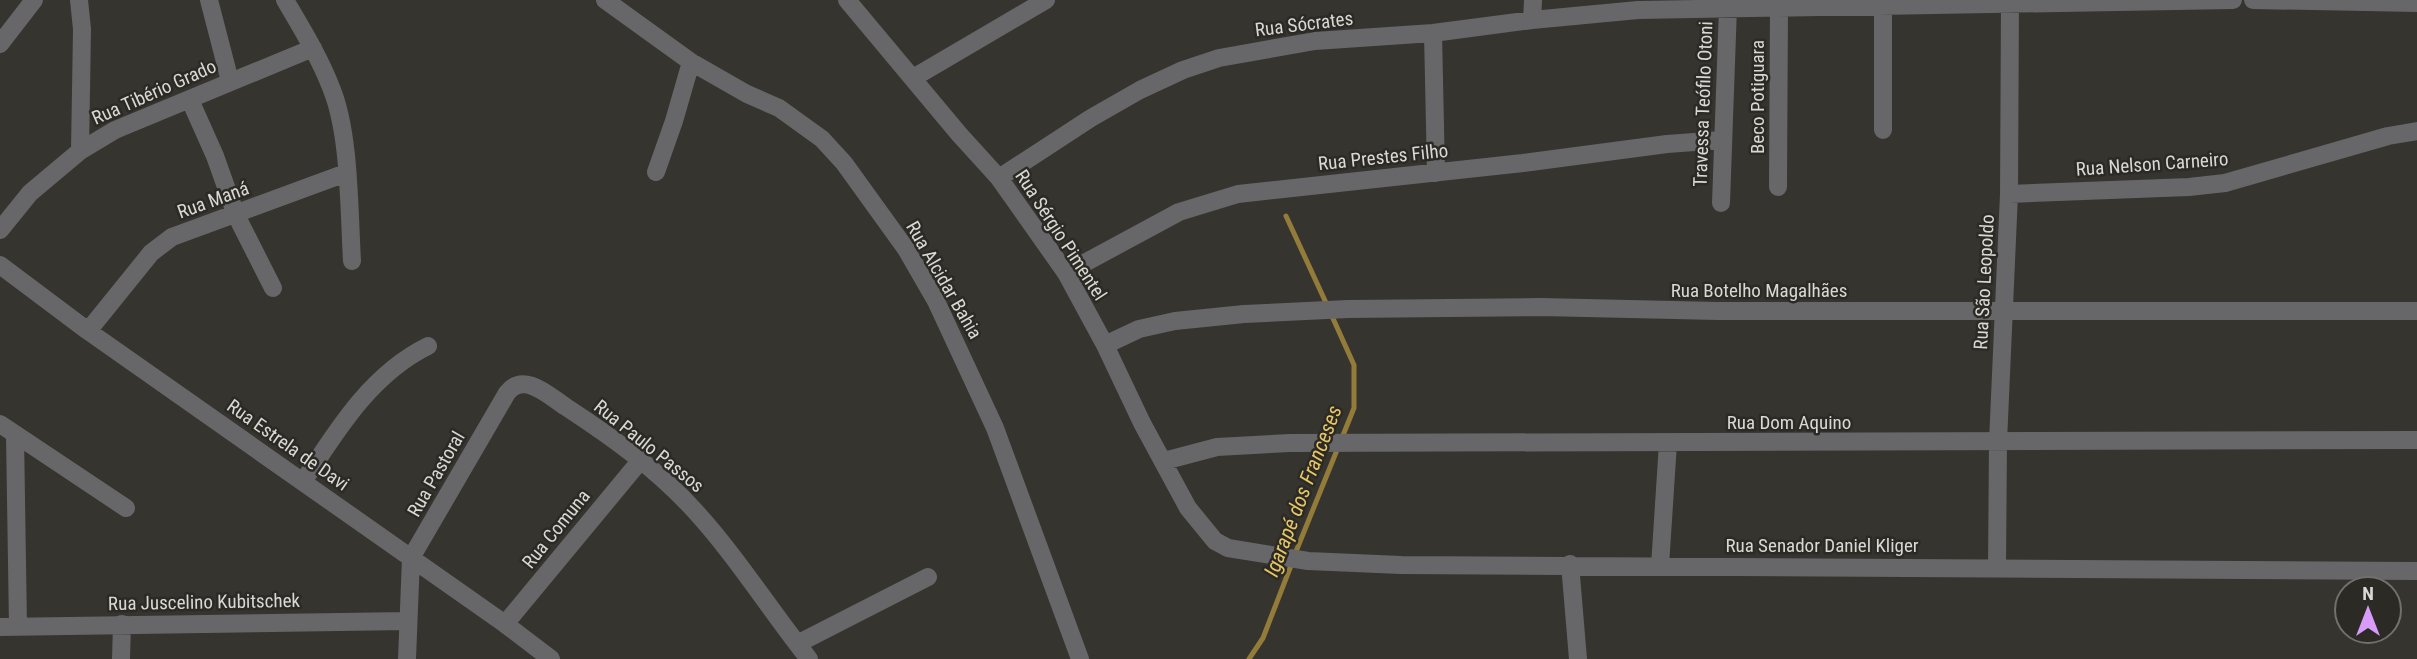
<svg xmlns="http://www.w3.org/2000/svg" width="2417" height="659" font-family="'Roboto Condensed',sans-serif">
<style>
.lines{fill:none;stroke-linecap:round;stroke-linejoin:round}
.stream{stroke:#937c39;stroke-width:5}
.minor{stroke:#676669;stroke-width:18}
.labels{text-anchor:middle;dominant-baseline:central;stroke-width:5;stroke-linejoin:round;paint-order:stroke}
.street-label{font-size:19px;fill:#d9d8d4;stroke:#2c2a25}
.water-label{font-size:21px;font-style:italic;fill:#e7c667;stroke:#2c2a25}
</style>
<rect width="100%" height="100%" fill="#36342f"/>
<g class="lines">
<path class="stream" d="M1286,216l41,89
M1295,554l59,-146v-43l-23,-51
M1249,659l14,-21 29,-75"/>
<path class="minor" d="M79,0l3,29 -2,122
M209,0l21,81
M285,0c17,29 35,58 47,90 18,45 17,121 20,171
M605,0l86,62 56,32 32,14 43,31 22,24 62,86 30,52 59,127 85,231
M847,0l112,134 40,44 67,95 39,72 37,78 46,85 27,33 13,7 80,13 93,4 1016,6
M2253,0l164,3
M1532,20l1,-20
M1433,33l3,140
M0,44l34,-44
M913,78l133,-78
M190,100l25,56 21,59 37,73
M1883,130v-126
M656,172l18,-51 17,-59
M999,178l92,-60 49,-28 43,-20 36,-12 96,-17 118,-8 99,-13 106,-10 595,-10
M1778,187l1,-180
M2009,194l180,-7 36,-4 163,-47 29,-5
M1721,203l7,-196
M0,230l30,-37 50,-42 35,-21 198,-82
M0,265l88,66 417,293 46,35
M1066,273l113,-61 59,-18 285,-31 144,-19 55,-4
M88,331l63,-78 21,-16 174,-64
M1105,345l34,-16 36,-8 69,-7 104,-5 193,-2 177,4h699
M0,424l126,84
M15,435l3,191
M1164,461l53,-14 73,-4 1127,-3
M303,482c34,-52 68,-108 125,-136
M1570,564l8,95
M1660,566l8,-123
M1997,567l1,-125 11,-248 1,-194
M505,624l135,-163
M0,627l408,-6
M797,644l131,-67
M121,659l1,-35
M407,659l4,-101 96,-165c17,-22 42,3 59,14 46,30 92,63 129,104 42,46 75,99 114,148"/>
</g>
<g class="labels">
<g class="street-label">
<text transform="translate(1304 24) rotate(-7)">Rua Sócrates</text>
<text transform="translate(154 92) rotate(-24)">Rua Tibério Grado</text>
<text transform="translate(1757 97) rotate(-90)">Beco Potiguara</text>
<text transform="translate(1703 104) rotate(-88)">Travessa Teófilo Otoni</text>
<text transform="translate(1383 157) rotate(-6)">Rua Prestes Filho</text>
<text transform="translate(2152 164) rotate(-4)">Rua Nelson Carneiro</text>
<text transform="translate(213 200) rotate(-20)">Rua Maná</text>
<text transform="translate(1061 235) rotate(57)">Rua Sérgio Pimentel</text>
<text transform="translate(944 280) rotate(60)">Rua Alcidar Bahia</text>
<text transform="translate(1984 282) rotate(-87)">Rua São Leopoldo</text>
<text x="1759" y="290">Rua Botelho Magalhães</text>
<text x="1789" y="422">Rua Dom Aquino</text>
<text transform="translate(288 445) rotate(35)">Rua Estrela de Davi</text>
<text transform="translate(649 446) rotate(39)">Rua Paulo Passos</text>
<text transform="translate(436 474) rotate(-60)">Rua Pastoral</text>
<text transform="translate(556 529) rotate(-51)">Rua Comuna</text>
<text x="1822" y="545">Rua Senador Daniel Kliger</text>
<text transform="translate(204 602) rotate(-1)">Rua Juscelino Kubitschek</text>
</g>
<g class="water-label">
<text transform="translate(1303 491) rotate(-69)">Igarapé dos Franceses</text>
</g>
</g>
<g transform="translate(2368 610)"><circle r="33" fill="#2c2a25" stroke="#71706b" stroke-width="2"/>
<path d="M0-5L12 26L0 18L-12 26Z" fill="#d79bf9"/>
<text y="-10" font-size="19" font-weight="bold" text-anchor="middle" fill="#d9d8d4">N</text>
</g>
</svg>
